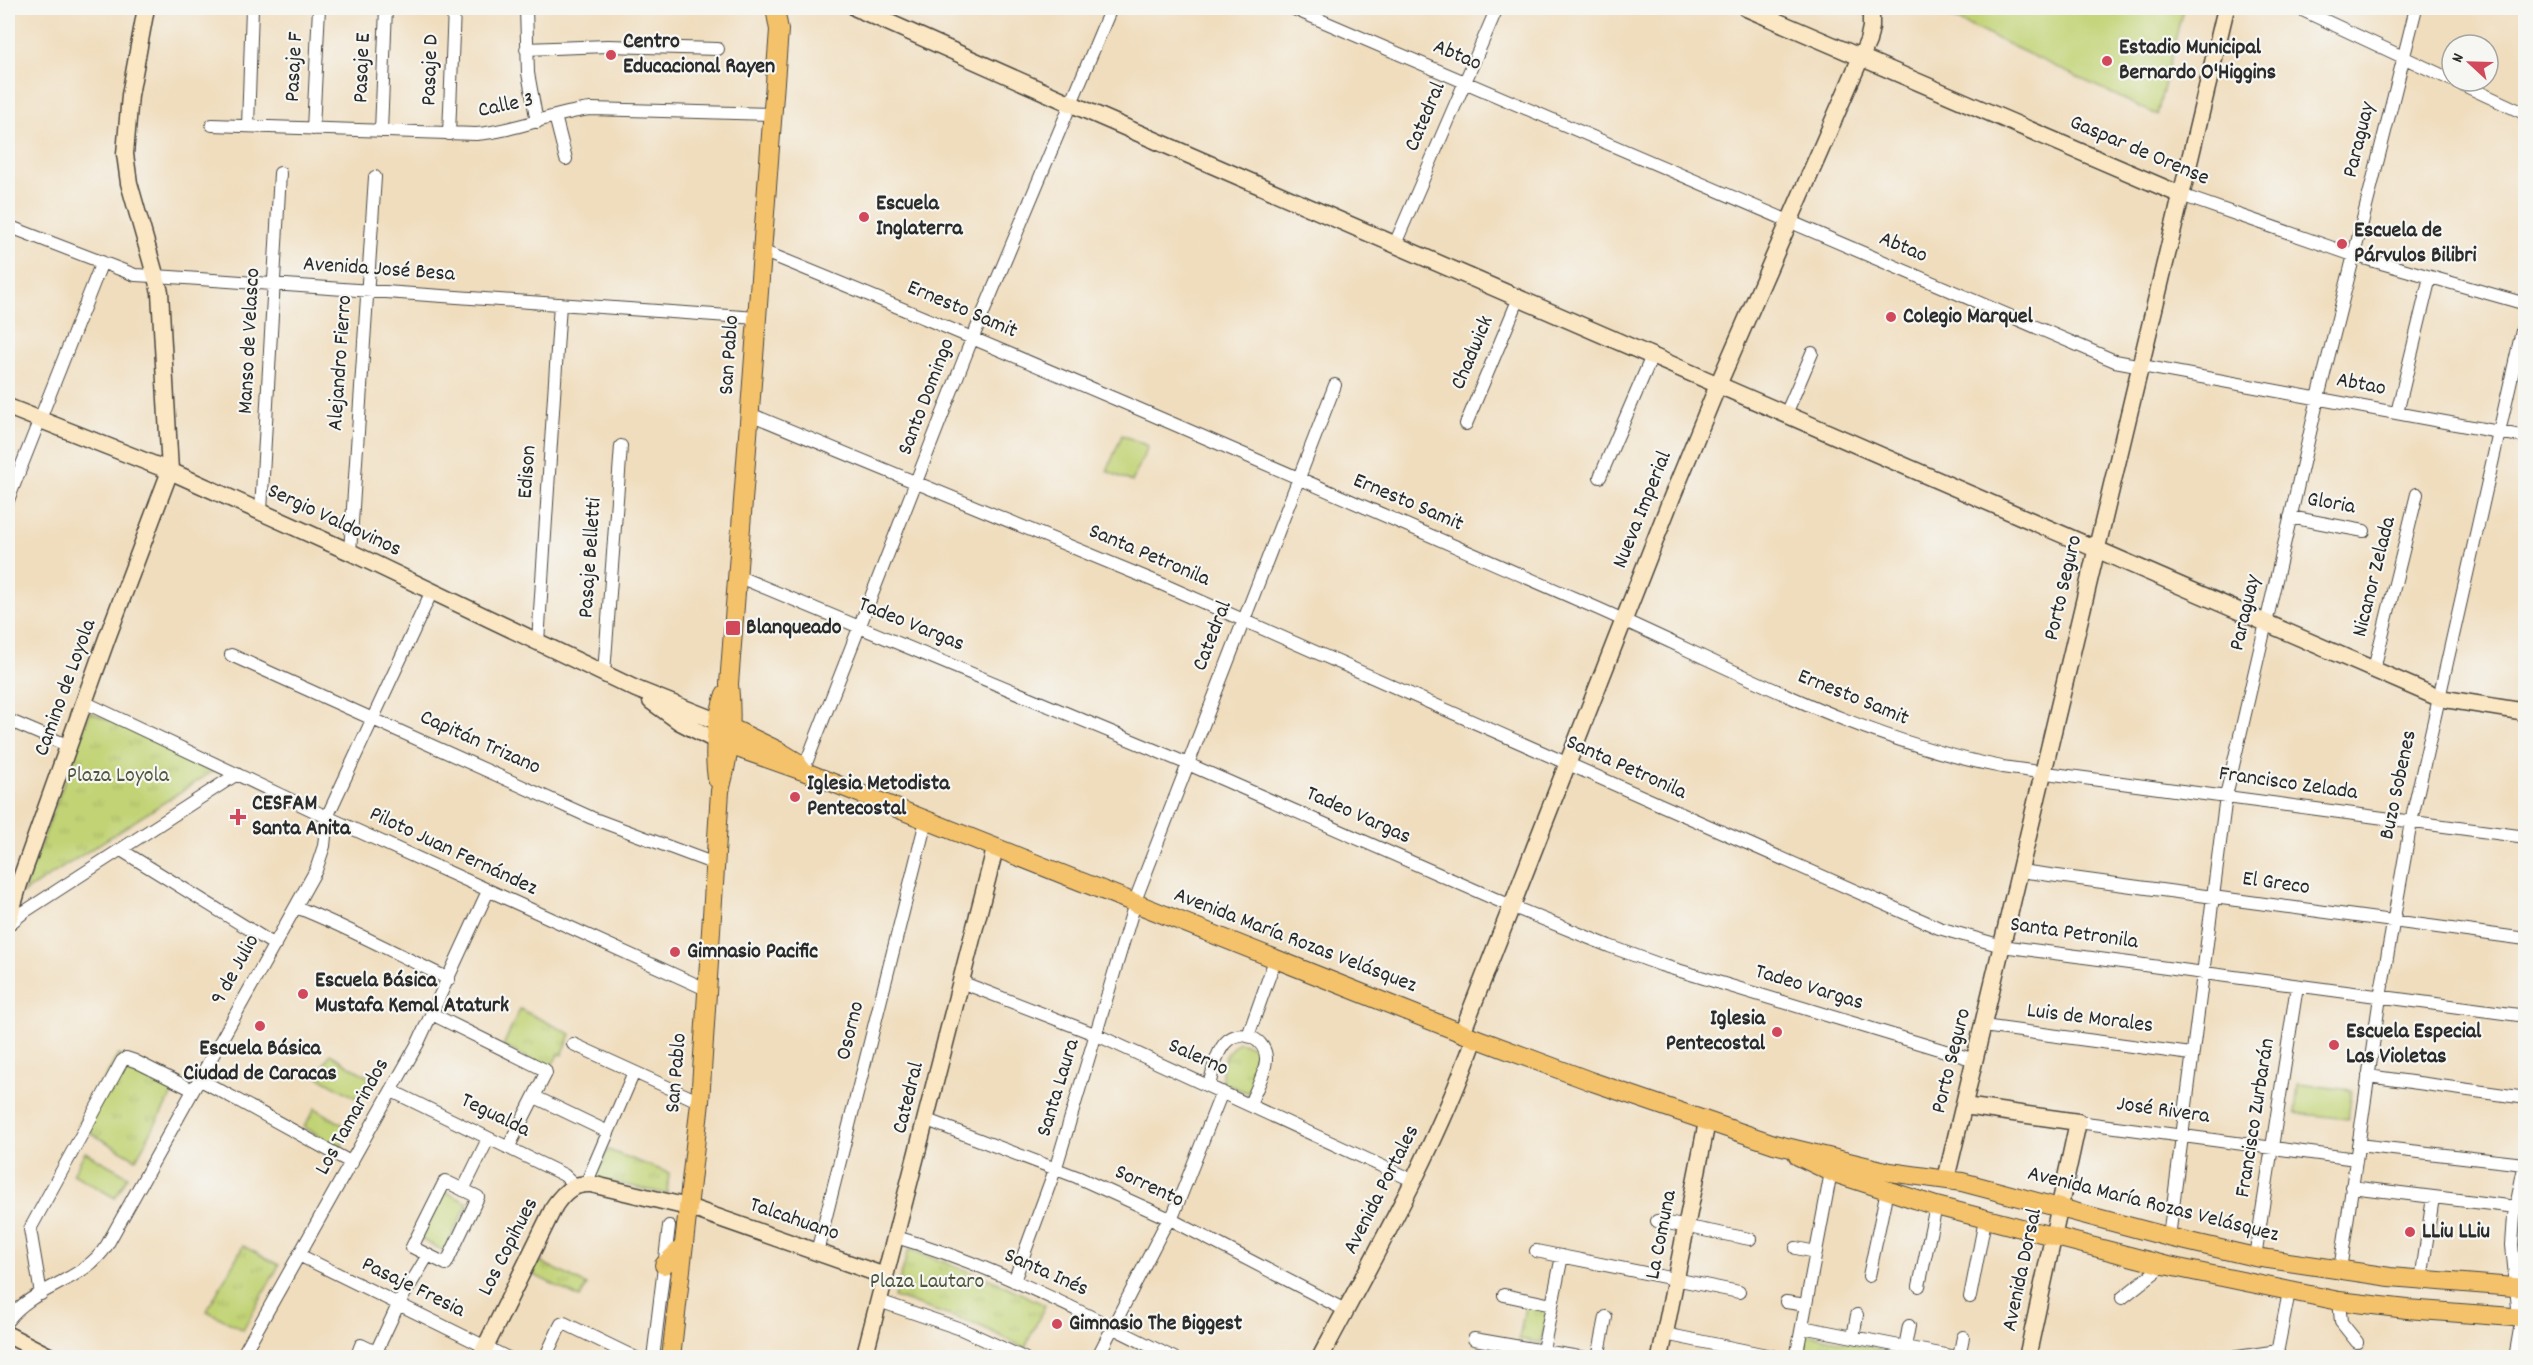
<svg xmlns="http://www.w3.org/2000/svg" width="2533" height="1365" font-family="Dekko,sans-serif">
<style>
.grass{fill:url(#grass-tufts);stroke:#767f50;stroke-width:1.5}
.garden{fill:#c1d375;stroke:#767f50;stroke-width:1.5}
.lines{fill:none;stroke-linecap:round;stroke-linejoin:round}
.street-casing{stroke:#494641;stroke-width:14}
.secondary-casing{stroke:#494641;stroke-width:19}
.primary-casing{stroke:#494641;stroke-width:20}
.street{stroke:#fff;stroke-width:12}
.secondary{stroke:#fbe7c3;stroke-width:16}
.primary{stroke:#f4c26a;stroke-width:18}
.poi-dot{fill:#d1495b;stroke:#f6f6f2;stroke-width:2}
.labels{text-anchor:middle;dominant-baseline:central;stroke-width:4.5;stroke-linejoin:round;paint-order:stroke}
.poi-label{font-size:22px;font-weight:bold;fill:#2b2b2b;stroke:#f6f6f2;text-anchor:start}
.street-label{font-size:22px;fill:#2b2b2b;stroke:#f6f6f2}
.park-label{font-size:22px;fill:#50553e;stroke:#f6f6f2}
</style>
<defs>
<pattern id="grass-tufts" width="24" height="20" patternUnits="userSpaceOnUse" patternTransform="scale(1.5)"><rect width="24" height="20" fill="#c1d375"/><path d="M3 7l-1-3M5 7V3M7 7l1-3M15 17l-1-3M17 17v-4M19 17l1-3" fill="none" stroke="#a6b565"/></pattern>
</defs>
<rect width="100%" height="100%" fill="#f6f6f2"/>
<filter id="ink" filterUnits="userSpaceOnUse"><feTurbulence type="fractalNoise" baseFrequency=".0167" numOctaves="2"/><feDisplacementMap in="SourceGraphic" scale="12" xChannelSelector="R" yChannelSelector="G"/><feConvolveMatrix kernelMatrix="1 2 1 2 8 2 1 2 1" color-interpolation-filters="sRGB"/></filter>
<filter id="wash" filterUnits="userSpaceOnUse"><feTurbulence type="fractalNoise" baseFrequency=".008" numOctaves="4" result="noise"/><feDisplacementMap in="SourceGraphic" scale="24" xChannelSelector="R" yChannelSelector="G"/><feGaussianBlur stdDeviation="1.35" result="paint"/><feColorMatrix in="noise" values="0 0 0 0 0 0 0 0 0 0 0 0 0 0 0 0 0 1.4 0 .05"/><feComposite in="paint" operator="in"/></filter>
<g filter="url(#wash)">
<rect width="100%" height="100%" fill="#f0ddbd"/>
<path class="grass" d="M90,712l128,56 -195,125z
M520,1009l51,25 -9,21 -3,-2 -9,16 -47,-23z
M1238,1042l19,5c5,18 2,30 -8,46l-26,-10c-3,-20 0,-27 15,-41z
M118,1055l58,32 -40,72 -58,-33z
M315,1108l35,21 -10,19 -36,-21z
M608,1150l61,23 -2,21 -73,-16z
M243,1246l36,19 -36,65 -36,-19z
M909,1249l88,33 48,23 -20,43 -45,-22 -86,-29z
M539,1261l48,24 -7,13 -48,-24z
M1526,1302l23,5 -8,36 -22,-4z
M1803,1334l77,15 -2,9 -65,-1 -11,-5z"/>
<path class="garden" d="M1932,8h251l-26,107z
M1122,435l26,11 -16,36 -25,-11z
M330,1054l40,24 -12,21 -41,-23z
M2298,1084l54,6 -4,29 -53,-6z
M85,1152l43,24 -13,22 -42,-24z
M444,1191l24,12 -24,48 -24,-12z"/>
</g>
<g filter="url(#ink)">
<g class="lines">
<defs>
<path id="street" d="M526,8l2,65 9,49
M1292,8l823,353 411,76
M2298,8l154,72
M526,49l82,-3 110,3
M2455,81l71,33
M555,116l11,43
M212,125l264,9c40,-3 76,-21 115,-25l181,5
M248,126l4,-118
M313,129l6,-121
M381,131l5,-123
M449,134l5,-126
M2181,195l172,60 173,49
M8,226l127,49 36,2 586,41
M1395,244l102,-236
M762,251c273,111 543,230 814,348 140,60 275,139 426,168l524,70
M2397,413l33,-136
M750,414l414,171 775,343 63,18 524,70
M1786,414l26,-61
M1466,424l53,-126
M1600,477l52,-121
M8,500l94,-238
M261,511l19,-338
M2290,517l74,14
M350,552l25,-375
M737,576l451,188 323,142 98,40 52,19 314,95
M538,642l22,-338
M231,655l361,163 123,46
M2374,669l43,-175
M604,673l17,-227
M84,702l243,115 381,173
M8,720l61,26
M803,771l165,-422 143,-341
M121,850l154,95
M2020,871l506,68
M296,907c52,20 102,48 153,72
M8,925l16,-13 213,-138
M961,982l136,53 317,146
M432,1014l113,56 1,3 -38,75
M1983,1026l208,28
M1248,1036l27,-76
M573,1044l127,58
M2368,1076l158,22
M199,1079l153,84
M1209,1085c4,-13 7,-33 17,-43 15,-15 41,-3 40,18 -1,15 -11,31 -16,44
M392,1091l172,84 11,10
M535,1097l73,35
M927,1120l150,57 93,42 175,91
M2078,1122l278,37
M2358,1145l166,19
M445,1181l33,16 -32,67 -34,-17z
M586,1184l48,-112
M2351,1187l165,20
M463,1190l25,-51
M1657,1221l93,18
M896,1237c97,28 187,76 278,121
M2169,1237l57,-441 92,-398 98,-390
M1796,1248l20,4
M1536,1251l203,41
M817,1252l109,-431
M299,1255l209,103
M2255,1257l42,-271
M2340,1270l40,-273 31,-175 115,-509
M1869,1276l18,-86
M1014,1281l42,-114 82,-274 197,-508
M2421,1281l12,-84
M1919,1286l17,-80
M41,1294l-11,-65 92,-168 4,-3 9,3 58,29
M1504,1295l48,10
M1970,1297l15,-77
M2122,1298l42,-33
M879,1301l82,28 63,29
M2339,1301l2,21 16,20
M1786,1302l20,3
M8,1320c25,-34 76,-38 99,-75l209,-375 8,-24 3,-29 105,-226
M1802,1327l159,31
M1665,1334l116,24
M1853,1337l4,-22
M1474,1339l111,19
M1905,1347l4,-21
M376,1352l22,-47 30,-50
M1542,1355l20,-99
M1959,1357l4,-20
M241,1358l177,-315 70,-152
M356,1358l5,-13 27,13
M545,1358l16,-34 3,-1 72,35
M653,1358l16,-132
M1097,1358l66,-129 11,-16 48,-121
M1598,1358l8,-41
M1796,1358l35,-186
M2231,1358l47,-7
M2276,1358l13,-66
M2515,1358l5,-29 -8,-84 2,-29 12,-58"/>
<path id="secondary" d="M856,8l227,101 1356,589 87,14
M1746,8l435,187
M8,407l162,64 180,81 286,137 83,33
M651,701l29,21 37,19
M8,922l11,-38 88,-246 63,-167 -10,-179 -31,-109 -4,-29 5,-59 16,-87
M1462,1033l210,-536 46,-112 150,-344 3,-14v-19
M1964,1106l114,16 -51,236
M1946,1179l280,-1171
M8,1335l45,23
M480,1358l75,-153c10,-14 19,-22 36,-21l97,23 197,69
M864,1358l131,-509
M1320,1358c56,-105 115,-208 155,-320
M1660,1358l47,-236"/>
<path id="primary" d="M723,724l56,27 18,11
M717,741l86,30 659,262 131,49 181,62 116,28 72,10 207,55 86,20 135,20 136,11
M717,779c-4,-27 -1,-59 8,-85
M1798,1156l33,16 105,34 228,59 175,36 68,8 119,9
M664,1265l20,-19
M671,1358l29,-256 20,-311c10,-37 13,-69 9,-107l50,-654 -4,-22"/>
</defs>
<use href="#street" class="street-casing"/>
<use href="#secondary" class="secondary-casing"/>
<use href="#primary" class="primary-casing"/>
<use href="#street" class="street"/>
<use href="#secondary" class="secondary"/>
<use href="#primary" class="primary"/>
</g>
</g>
<g class="poi-dot">
<circle cx="611" cy="55" r="6"/>
<circle cx="2107" cy="61" r="6"/>
<circle cx="864" cy="217" r="6"/>
<circle cx="2342" cy="244" r="6"/>
<circle cx="1891" cy="317" r="6"/>
<rect x="725" y="620" width="16" height="16" rx="3"/>
<circle cx="795" cy="797" r="6"/>
<path d="M235 808h6v6h6v6h-6v6h-6v-6h-6v-6h6z"/>
<circle cx="675" cy="952" r="6"/>
<circle cx="303" cy="994" r="6"/>
<circle cx="260" cy="1026" r="6"/>
<circle cx="1777" cy="1032" r="6"/>
<circle cx="2334" cy="1045" r="6"/>
<circle cx="2410" cy="1232" r="6"/>
<circle cx="1057" cy="1324" r="6"/>
</g>
<g class="labels">
<g class="poi-label">
<text x="623" y="42">Centro<tspan x="623" dy="25">Educacional Rayen</tspan></text>
<text x="2119" y="48">Estadio Municipal<tspan x="2119" dy="25">Bernardo O'Higgins</tspan></text>
<text x="876" y="204">Escuela<tspan x="876" dy="25">Inglaterra</tspan></text>
<text x="2354" y="231">Escuela de<tspan x="2354" dy="25">Párvulos Bilibri</tspan></text>
<text x="1903" y="317">Colegio Marquel</text>
<text x="746" y="628">Blanqueado</text>
<text x="807" y="784">Iglesia Metodista<tspan x="807" dy="25">Pentecostal</tspan></text>
<text x="252" y="804">CESFAM<tspan x="252" dy="25">Santa Anita</tspan></text>
<text x="687" y="952">Gimnasio Pacific</text>
<text x="315" y="981">Escuela Básica<tspan x="315" dy="25">Mustafa Kemal Ataturk</tspan></text>
<text x="1765" y="1019" text-anchor="end">Iglesia<tspan x="1765" dy="25">Pentecostal</tspan></text>
<text x="2346" y="1032">Escuela Especial<tspan x="2346" dy="25">Las Violetas</tspan></text>
<text x="260" y="1049" text-anchor="middle">Escuela Básica<tspan x="260" dy="25">Ciudad de Caracas</tspan></text>
<text x="2422" y="1232">LLiu LLiu</text>
<text x="1069" y="1324">Gimnasio The Biggest</text>
</g>
<g class="street-label">
<text transform="translate(1457 56) rotate(23)">Abtao</text>
<text transform="translate(295 67) rotate(-87)">Pasaje F</text>
<text transform="translate(363 68) rotate(-88)">Pasaje E</text>
<text transform="translate(431 70) rotate(-88)">Pasaje D</text>
<text transform="translate(506 106) rotate(-12)">Calle 3</text>
<text transform="translate(1426 117) rotate(-67)">Catedral</text>
<text transform="translate(2360 140) rotate(-76)">Paraguay</text>
<text transform="translate(2139 151) rotate(23)">Gaspar de Orense</text>
<text transform="translate(1903 248) rotate(23)">Abtao</text>
<text transform="translate(379 270) rotate(4)">Avenida José Besa</text>
<text transform="translate(962 310) rotate(23)">Ernesto Samit</text>
<text transform="translate(250 341) rotate(-87)">Manso de Velasco</text>
<text transform="translate(1473 353) rotate(-67)">Chadwick</text>
<text transform="translate(730 355) rotate(-86)">San Pablo</text>
<text transform="translate(341 363) rotate(-86)">Alejandro Fierro</text>
<text transform="translate(2361 385) rotate(11)">Abtao</text>
<text transform="translate(927 397) rotate(-69)">Santo Domingo</text>
<text transform="translate(528 472) rotate(-86)">Edison</text>
<text transform="translate(1408 503) rotate(23)">Ernesto Samit</text>
<text transform="translate(2331 504) rotate(10)">Gloria</text>
<text transform="translate(1643 510) rotate(-68)">Nueva Imperial</text>
<text transform="translate(334 521) rotate(25)">Sergio Valdovinos</text>
<text transform="translate(1149 556) rotate(23)">Santa Petronila</text>
<text transform="translate(591 558) rotate(-86)">Pasaje Belletti</text>
<text transform="translate(2375 577) rotate(-76)">Nicanor Zelada</text>
<text transform="translate(2064 588) rotate(-77)">Porto Seguro</text>
<text transform="translate(2246 613) rotate(-77)">Paraguay</text>
<text transform="translate(911 625) rotate(22)">Tadeo Vargas</text>
<text transform="translate(1213 636) rotate(-69)">Catedral</text>
<text transform="translate(66 688) rotate(-70)">Camino de Loyola</text>
<text transform="translate(1853 698) rotate(22)">Ernesto Samit</text>
<text transform="translate(480 743) rotate(24)">Capitán Trizano</text>
<text transform="translate(1626 768) rotate(24)">Santa Petronila</text>
<text transform="translate(2288 784) rotate(8)">Francisco Zelada</text>
<text transform="translate(2399 785) rotate(-78)">Buzo Sobenes</text>
<text transform="translate(1358 816) rotate(24)">Tadeo Vargas</text>
<text transform="translate(453 852) rotate(25)">Piloto Juan Fernández</text>
<text transform="translate(2276 884) rotate(8)">El Greco</text>
<text transform="translate(2074 934) rotate(8)">Santa Petronila</text>
<text transform="translate(1295 941) rotate(21)">Avenida María Rozas Velásquez</text>
<text transform="translate(236 970) rotate(-61)">9 de Julio</text>
<text transform="translate(1809 988) rotate(17)">Tadeo Vargas</text>
<text transform="translate(2090 1019) rotate(7)">Luis de Morales</text>
<text transform="translate(851 1031) rotate(-76)">Osorno</text>
<text transform="translate(1198 1058) rotate(24)">Salerno</text>
<text transform="translate(1952 1061) rotate(-76)">Porto Seguro</text>
<text transform="translate(677 1073) rotate(-85)">San Pablo</text>
<text transform="translate(1059 1088) rotate(-73)">Santa Laura</text>
<text transform="translate(909 1098) rotate(-76)">Catedral</text>
<text transform="translate(2163 1111) rotate(8)">José Rivera</text>
<text transform="translate(495 1116) rotate(26)">Tegualda</text>
<text transform="translate(353 1117) rotate(-61)">Los Tamarindos</text>
<text transform="translate(2256 1118) rotate(-81)">Francisco Zurbarán</text>
<text transform="translate(1149 1187) rotate(25)">Sorrento</text>
<text transform="translate(1382 1190) rotate(-63)">Avenida Portales</text>
<text transform="translate(2153 1205) rotate(14)">Avenida María Rozas Velásquez</text>
<text transform="translate(794 1220) rotate(19)">Talcahuano</text>
<text transform="translate(1662 1235) rotate(-79)">La Comuna</text>
<text transform="translate(509 1247) rotate(-63)">Los Copihues</text>
<text transform="translate(2023 1270) rotate(-78)">Avenida Dorsal</text>
<text transform="translate(1046 1273) rotate(24)">Santa Inés</text>
<text transform="translate(413 1288) rotate(26)">Pasaje Fresia</text>
</g>
<g class="park-label">
<text x="118" y="776">Plaza Loyola</text>
<text x="927" y="1282">Plaza Lautaro</text>
</g>
</g>
<rect width="2533" height="1365" fill="none" stroke="#f6f6f2" stroke-width="30"/>
<g transform="translate(2470 63) rotate(292)"><circle r="28" fill="#f6f6f2" stroke="#a5a5a2" stroke-width="1.5"/>
<path d="M0-4.5L10 22L0 15L-10 22Z" fill="#d1495b"/>
<text y="-9" font-size="16" font-weight="bold" text-anchor="middle" fill="#2b2b2b">N</text>
</g>
</svg>
